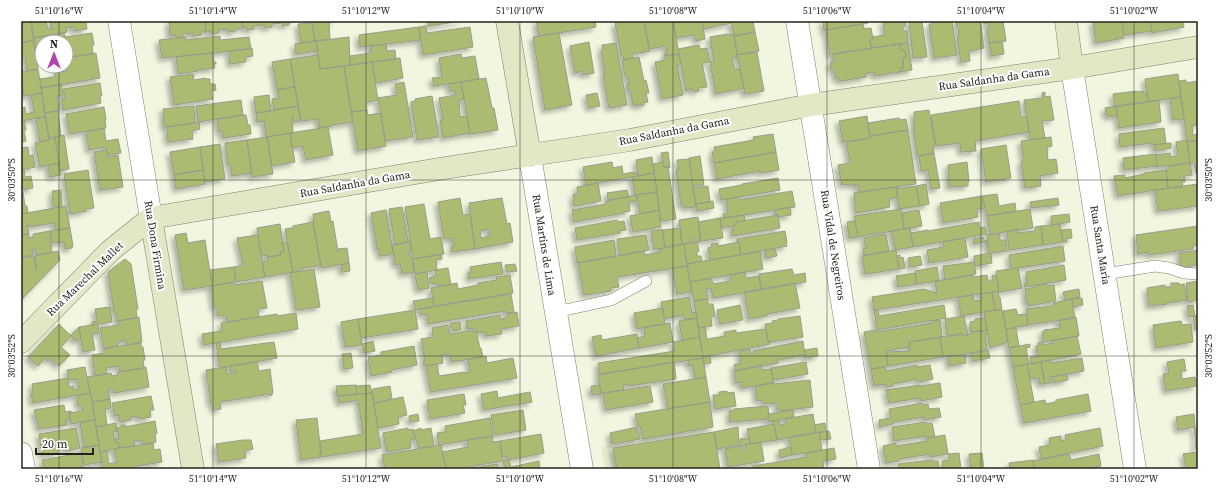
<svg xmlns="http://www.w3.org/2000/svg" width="1219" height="490" font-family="'Source Serif 4',serif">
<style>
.built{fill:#e4ebce}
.building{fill:#acbb72;stroke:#989d89;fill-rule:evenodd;filter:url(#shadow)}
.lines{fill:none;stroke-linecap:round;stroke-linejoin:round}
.lane-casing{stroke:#7d826e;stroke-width:12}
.street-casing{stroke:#7d826e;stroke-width:23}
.secondary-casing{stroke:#7d826e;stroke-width:23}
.lane{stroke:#fff;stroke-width:11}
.street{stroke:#fff;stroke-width:22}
.secondary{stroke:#e2e7c5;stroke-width:22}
.ticks{fill:none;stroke:#22241c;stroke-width:1;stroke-opacity:0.45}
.labels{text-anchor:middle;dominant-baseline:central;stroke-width:4;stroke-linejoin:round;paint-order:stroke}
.street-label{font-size:11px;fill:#22241c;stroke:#fff}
.neatline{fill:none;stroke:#22241c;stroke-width:1.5}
.ticks-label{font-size:10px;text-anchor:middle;fill:#22241c}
</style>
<defs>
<filter id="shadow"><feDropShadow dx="-3.5" dy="3.5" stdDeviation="2" flood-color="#0004"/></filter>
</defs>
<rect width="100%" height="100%" fill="#f1f6e0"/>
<path class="built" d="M704,428l8,41h-107l-4,-22z"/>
<path class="building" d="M21,21h10l3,19 -13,3z
M31,21h15l2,8h5l-2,-2 -1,-6h39l-3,1 1,7 -12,2 -1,-4 -8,1 1,4 -34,6z
M169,21h36l1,11h-5v3l-8,1v-3l-10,1v3l-7,1 -1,-3 -5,1z
M205,21h37l1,7 -7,1v2l-7,1 -1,-3 -10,1 1,3 -8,1v-3l-5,1z
M242,21h34v3h-4v3l-7,1 -1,-3 -10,1v3l-7,1 -1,-3 -3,1z
M276,21h18v1l-5,1v2l-7,1v-3l-6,1z
M312,21h24l-7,2 1,16 -15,2z
M428,21h34l-34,5z
M536,21h59l1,6 -57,9z
M630,21h14l6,30 -18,3 1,4 -9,2 -1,-4h-2l-6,-33z
M644,21h29l6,33 -12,2 -1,-10 -17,3z
M673,21h29l3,18 -9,2 -1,-6 -19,3z
M702,21h29l1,2 -29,6z
M731,21h22l2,11 -21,4z
M823,21h44l1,2 -44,7z
M883,21h22l1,5h-3v5h4l1,12 -37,5 -1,-8 3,-1 -1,-2 13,-2z
M910,21h12l5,36 -14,1 -4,-36z
M933,21h19l5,34 -23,3 -5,-34h4z
M956,21h24l4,27 -15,3 1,10 -9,1 -4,-25 2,-1 -1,-10 -2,1z
M983,21h20l3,20 -17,2 -2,-13 2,-1 -1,-5h-4z
M1093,21h29l2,17 -28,5z
M1122,21h28l2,10 -28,4z
M1150,21h33l1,6 -32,6z
M312,23l3,18 -14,2 -3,-19z
M863,24l1,5 7,-1 2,11 -3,1 1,8 -41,7 -4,-25z
M426,26l1,7 43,-6 3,20 -50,8 -4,-28z
M419,27l2,13 -61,7 -1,-12z
M755,32l4,19 -22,4 -3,-19z
M64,33l1,4 27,-4 2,12 -2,1 1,8 -27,4v-16h-24v2h-1l1,18 -5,1 -4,-25z
M559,33l13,72 -27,5 -12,-73z
M728,34l1,1 5,-1 4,23 -6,1 3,12 5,-1 4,19 -28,6 -6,-32 4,-1 -4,-24z
M220,36v4l29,-3 2,12 -89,9 -3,-18 27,-3v3z
M349,37l1,28 -30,4 -4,-28z
M34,40l4,29 -11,2 -2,-15h-4v-13z
M316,41l2,10 -22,3 -1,-10z
M1002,41l2,13 -13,2 -2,-13z
M589,42l5,31 -11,2v-4l-8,2 -5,-27z
M616,43l11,62 -18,3 -6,-34h2l-4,-23 2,-1 -1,-5z
M908,43l4,27 -12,2 1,-4h2v-9l3,-2 -1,-6 -4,-1 -1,-6z
M386,44l1,7 8,-1 1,9 -46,6v-9l21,-3 -1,-7z
M900,44l1,6 4,1 1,6 -3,2v9h-2l-1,4 -25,4 -1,-4 -9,2 1,3 -24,4 -3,-1v-2h-3l-2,-7 -3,-2 -1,-5 2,-3h2l-1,-7z
M699,45l1,4 7,-1 3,14 -8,1 5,24 -9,1 1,3 -5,1 -1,-3 -7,2 -8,-42z
M252,48l1,8 -8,1 1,5 -16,2 -1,-13z
M757,52l7,39 -19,3 -8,-39z
M96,53l4,25 -59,10 -1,-9 15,-2 -1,-4 13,-2 -1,-13z
M213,53l1,9h2v2h-2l1,4 -17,2v1l-20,3 -2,-17z
M461,54l1,4 13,-2 4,23 -45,7 -2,-8 10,-1 -3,-19z
M664,54h3v2l12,-2 2,10 -4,1 6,30 -21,4 -7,-37 11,-2z
M318,55l2,14 24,-3 9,56 -21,3v1l-13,2 -1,-9 -17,2 -11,-62z
M639,57l5,24 2,-1 3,13h-3l2,9 -4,1v2l-7,1v-2l-4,1 -3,-15 -2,1 -1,-7h2l-2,-8h-2l-3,-16z
M400,58l3,20 -27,5 -4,-21z
M290,59l5,28 -18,3 -5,-28z
M372,62l6,38 -12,2 1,8 -16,2 -7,-46z
M38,69l4,24 -18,3 -3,-24z
M193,74l1,6 12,-2v1h4v5h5l1,6 -5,1 2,8 -39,6 -4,-28z
M1178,74l3,23 -33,5 -3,-23z
M486,78l6,30h2l4,22 -28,4 -9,-52z
M1186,80v3l11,-2 1,9v35l-6,1 1,9 5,-1v6l-11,2 -8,-61z
M404,82l9,55 -28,4 -7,-43 19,-3 -2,-11z
M461,82l3,17 -5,1 1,17 7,-1 3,17 -27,5 -3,-18h3l-4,-22 17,-3 -1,-4h-5l-1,-7z
M100,83l2,12 -2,1 1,7 -38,7 -2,-11 4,-1 -2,-9z
M61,84l2,12h-6l2,14 -14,3 -4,-25z
M295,87l3,19 -24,4 -2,-11 7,-1 -2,-9z
M1137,91v1l6,-1 1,3 3,-1 1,9 -33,5 -2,-13z
M1045,92v5l5,-1 4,24 -12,1 3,17 -15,2 -6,-40 18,-2v-5z
M42,93l3,24 -24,4v-13l4,-1 1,7 8,-2 -3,-17z
M597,93l3,13 -11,2 -3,-13z
M269,95l2,16 -15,2 -2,-16z
M432,96l7,41 -22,3 -6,-38 5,-1 -1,-2z
M1181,97l3,22 -11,1 -3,-21z
M241,100l2,15 -45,7 -2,-16z
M1159,100l2,22 -42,6 -3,-22z
M1019,101l2,16h6l2,15 -54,9 1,10 -15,1 -1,-9 -24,3 -5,-31z
M194,106l1,17 -31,4 -1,-18z
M298,106l2,15 -6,1 -1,-6h-1l1,17 -27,4 -2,-16 -7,1 -1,-9z
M1116,106l1,10 -9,1v-2h-2l-1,-7z
M104,107l2,12 -1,1 1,8 -36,6 -4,-20z
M367,110l1,5 13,-2 5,33 -28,5 -7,-39z
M929,110l6,34 -2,1 1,8 -17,3 -4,-31h1v-13z
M58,111l3,25 -12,2 -4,-25z
M243,115h3l2,10h2l1,9 -28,4 -1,-7 -3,1 -2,-13z
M867,116l3,22 -27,4 -4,-21z
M45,117l4,23 -9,2 -4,-24z
M899,118l1,2 6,-1 2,11 -38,6 -2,-13z
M24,120l2,10 -2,1 2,10 -5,1v-21z
M199,122l1,7 -8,2 1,8 -25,3 -1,-15z
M328,127l5,28 -27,5 -3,-14 -11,2 -2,-15z
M104,128l2,13 12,-2 3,14 -13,2 -3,-8 -16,3 -3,-18z
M1164,128l2,15 -12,2h-2v-2l-32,4 -1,-13z
M908,130l8,54 -57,8 -1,-7 -5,1 -1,-2 -10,1 -4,-20 12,-2 -4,-21 24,-4v-2z
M290,133l5,29 -23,4 -5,-29z
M773,134l3,18 -62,11 -2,-11h3l-1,-5 40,-7 -1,-3z
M64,135l5,34 -9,2 -5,-34z
M55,137l4,26 -19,4 -5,-24 14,-3v-2z
M267,137l6,37 -21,3 -5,-37z
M1051,137l1,9 -5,1 1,13 8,-1 2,14 -18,3 1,10 -16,2 -4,-26 3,-1 -3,-20z
M247,140l5,33 -20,3 -2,-11h-2l-3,-22z
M1187,140l3,23 -33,4 -1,-12 14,-2 1,4 7,-1 -2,-14z
M1196,141l2,4v27l-2,1 -2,-10h-4l-3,-21z
M1171,143v5l-16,3 -1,-6z
M220,144l5,35 -20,3 -5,-35z
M1006,145l5,33 -25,4 -5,-33z
M28,147l1,9 4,-1 2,12 -14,3v-22z
M200,147l3,23 -29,5 -4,-23z
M107,150l1,7 10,-2 5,32 -23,3 -6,-38z
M668,152l2,16 -2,-1h-4l-3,-14z
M776,152l3,18 -19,3v-2l-43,8 -3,-16z
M934,153l6,35 -9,1 -3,-19 -7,1 -2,-15z
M1156,154l1,12 -33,4 -1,-12z
M700,156l4,29 -11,1 -4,-28z
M652,157l2,16 -16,3 -2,-16z
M689,159l7,48 -11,1 -1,-3h-3l-5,-35h3l-2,-10z
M612,162l1,6 9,-2 1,8 11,-2 1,2 3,-1v3l-52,9 -3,-18z
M663,162l1,5h4l8,52 -15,2 -8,-57z
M967,162l2,20h-1v4l-19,1 -1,-22z
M59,163l2,12 -11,2 -2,-12z
M1190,163l2,12 -8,1 1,6h-3l1,5 -15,1 -2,-18h2v-4z
M24,169l1,8 6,-1 2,12 -12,2v-20z
M88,170l6,38 -9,1 1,2 -16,3 -6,-40z
M203,170l2,14 -29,5 -2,-14z
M1166,170l2,18 -50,8 -4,-20 11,-1v3l19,-4v-1z
M654,173l3,19 -22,3 -3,-18z
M778,178l2,12 -59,10 -2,-11 23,-4v-1z
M598,183l3,18 -27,5 -1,-11 5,-1 -1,-7z
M926,184l3,20 -9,2 -4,-20z
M1198,184v22l-40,5 -3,-21z
M708,186l2,16 -14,2 -3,-16z
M916,186l4,20 -21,3 -3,-20z
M897,187l1,1 -2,1 2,8 -9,2 1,8 -34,6 -2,-20z
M61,190l1,16 -9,1 -1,-16z
M627,190l2,7 -21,3 -1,-7z
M792,191l3,16 -71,11 -1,-4 5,-1 -2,-14 13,-2v3z
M21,192h2l2,14h2l1,7 -7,1z
M657,192l2,18 -19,4 -3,-19z
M997,194l2,12 16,-3 1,8 -29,5 -5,-20z
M636,195l1,6 -8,1 1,9 -6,1v1l-50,9 -2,-12 34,-6v-3z
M982,196l3,12 -8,1 1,8 -35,6 -3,-20z
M460,198l3,17 7,-1 5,35 -23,3 -1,-5h3l-2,-9 -8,1 -6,-37z
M502,198l5,26 3,-1 3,19 -38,7 -6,-46zM489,229l1,7 -9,2 -1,-7z
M1058,198l1,7 -28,3 -1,-6z
M713,201l1,7 -17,3 -1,-7z
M424,204l6,35 11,-2 3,17 -31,5 -8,-52z
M66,206l4,22 -14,2 -2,-7 -25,4v-2h-2l2,9 -8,1v-21z
M402,207l6,35 -13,3 -6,-36z
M790,207l1,8 -13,2v-2h-2l-1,-5z
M901,209l3,20 -46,8 -4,-21z
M1030,209l3,19 -43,6 -3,-18z
M386,210l7,43 -4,1v1l-9,1 -1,-7h-2l-6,-36z
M659,210l2,17 -6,1 -22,4 -3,-16z
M919,210l3,16 -18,3 -2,-16z
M329,211l2,11 2,-1 5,31v-3l9,-1 2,15 -28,5 -8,-44h1l-1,-10z
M1069,214l1,8 -18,3 -1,-9z
M744,215l1,6 -9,1v3l-15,3 -1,-10z
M778,215l2,13 -48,8 -1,-4h2l-1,-6 4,-1v-3z
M698,217l3,24 -5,1 -1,-4h-3l1,4 -11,2 -3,-24z
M720,218l3,20 -22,3 -3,-19z
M617,220l1,2 6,-1 2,9 -7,1 1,2 -43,7 -2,-12z
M855,221l3,16 -9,1 -2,-16z
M313,222l8,43 -21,4v2l-7,1 -8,-43 8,-1v-2z
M979,222l1,6 5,-1 2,7 -74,13 -2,-14 17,-3v1z
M280,224l4,27 -4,1 1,3 -13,2v-2l-7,1 -4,-28z
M1060,224l3,18 -20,3 -2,-19z
M1041,226l2,19 -34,5 -2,-19 11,-2v4l17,-2v-4z
M1198,226v19l-5,1v3l-45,6v-3l-10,2 -2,-19z
M70,228l3,18 -1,2 -7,1 -1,-7 -12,1 -2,-12z
M680,228l2,16 -17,3 -2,-17z
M910,228l3,19 -18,3 -4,-19z
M662,229l3,19 -11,1 -3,-18z
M1071,229l1,9 -6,1 1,3h-4l-2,-12z
M50,231l1,6h-1l2,15 -16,3 -1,-6h-3l1,6 -12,2v-22l8,-1v4l4,-1v-3z
M785,231l2,12 -1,1 1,2 -46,9 -2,-13h-2v-3z
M186,233l2,10 17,-3 7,46 -28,4 -9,-55z
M884,234v1h2l3,16 -25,4 -1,-6 3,-1 -2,-10z
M993,234h7v6h6l1,11 -18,2 -2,-18z
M258,235l7,42 -29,5 -2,-15 9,-2 -6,-27z
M646,235l3,15 -29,6 -3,-17z
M983,237l1,4 3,-1 1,7h-1l-2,-5 -11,2 -1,-5z
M965,238l3,19 -39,6 -2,-13 17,-3 -1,-5z
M410,240l1,12h-2v3l2,1 3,16 -12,2 -2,-10 -5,1 -3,-20 16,-3 -1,-1z
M614,240l2,16 -39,7 -2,-16z
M282,242h5l6,30 -28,5 -3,-15 6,-1 -1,-6 1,2 13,-2 -1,-3 4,-1z
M697,242l2,9 -2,1v4h4l1,5 -15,3 -3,-20z
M739,242l2,13 -31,5 -2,-12 4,-1 -1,-3 7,-1v3z
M684,244l3,22 -70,11 2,10 -8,1v3l-27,4 -6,-32 66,-12 1,4 15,-3 -1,-3z
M1063,246l2,15 -54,8 -2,-14z
M775,249l2,7 -11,2 -1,-8z
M896,250l3,19 -34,5 -3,-18z
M1198,250v15l-16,2v-1h-1l-2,-13z
M58,251l2,9 -39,40v-42l13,-2 2,14h1l-2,-14z
M760,251l3,18 -73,13 -3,-18z
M991,253l1,10 -17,3 -1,-10z
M441,254l1,5 -6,1 1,10 -22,4 -2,-15z
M900,255v3l3,-1 2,11 -6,1 -2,-13z
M920,256l2,9 -12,2 -2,-9z
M125,259l6,5 7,45h-2l1,9 -20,3 -1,-8h-2l-6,-41z
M501,262l2,12 -34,5 -1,-6 3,-1 -1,-5z
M974,262l2,12 -31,6 -2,-14z
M349,263l1,8 -8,1 -1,-7z
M515,264l2,7 -10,1 -2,-7z
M1064,265l2,15 -41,7 -1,-3 3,-1 -1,-11z
M687,266l5,26 -15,2 -5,-26z
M234,267l2,15 -24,4 -2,-16z
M937,267l2,14 -22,3 -2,-13z
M448,268l3,17 -9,1v-1l-4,1 -1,-3 -6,1 -2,-6 7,-2 -1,-6z
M1018,268l4,20 -23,4 -3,-21z
M314,269l6,38 -24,3 -6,-37z
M792,269l2,6 11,-2 1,9 -45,8 -2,-16z
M427,272l2,16 -11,2 -3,-16z
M745,272l1,6 13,-2 2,14 -48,8 -2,-10 -5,1 2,10 -14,2 -4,-19 21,-4 2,6 18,-3 -1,-6z
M915,273l2,11 -19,3 -2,-11z
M510,275l3,18 -79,13 -3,-18 26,-5 1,6 20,-4v-2l19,-3 -1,-3z
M973,275l1,2 13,-2 1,6h5l-1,-5 4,-1 3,16 -125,19 -2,-13 52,-8 13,4 -2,-12z
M262,281l5,27 -9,1 1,8 -32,5 -1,-7 -8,1 -1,-8h-3l-3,-22 23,-4v3z
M1198,281v19l-10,2 -2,-19z
M795,283l5,25 -33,6v2l-18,3 -5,-27z
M1171,283h8l1,2 4,-1 3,16 -20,3v1l-18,2 -2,-18 18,-3v2h6z
M1046,284v2l8,-1 2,16 -28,5v-4h-2l-1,-13 11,-2 -1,-1z
M1079,289l1,8 -15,3 -2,-8z
M998,291l1,6h1l2,13h-7l-3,-18z
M992,292l3,18 -34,6 -3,-19 15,-2 1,6 8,-1 -1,-6z
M511,294l3,18 -8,1 -1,-2 -77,13 -1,-10 -6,1 -1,-6z
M689,297l3,16 4,-1 1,6 -12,2 -1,-5 -20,4 -3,-17z
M433,298l1,8 -19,4 -2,-9z
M1082,298l1,7 -10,2 -1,-8z
M708,299v5h5l2,12 -4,1 1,9 -14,2 -4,-27z
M1072,299l3,19 -47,7 -2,-16 27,-3v-3z
M740,305l3,15 -23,4 -3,-14z
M944,305l2,13 -69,12 -3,-20h4l1,6z
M1193,305l2,11 -6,1 -2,-11z
M110,307l2,15 -20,3v-3l5,-1 -2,-12z
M663,308l2,16 -28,5 -3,-16z
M1016,309l2,6 8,-1 2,11 -22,4 -3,-18z
M415,310l3,19 -57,9 -3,-19z
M995,310h7l6,32 -18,6 -6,-36z
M517,312l2,14 -18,3 1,5 -16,2 -1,-4 -8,1 -1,-5 -9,1 -1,-8 34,-6 1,4 6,-1v-4z
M296,313l2,16 -94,16 -2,-11 20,-3 -1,-8 56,-9 1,2z
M800,316l3,21 -35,5 -3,-18 8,-1 -1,-2 6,-1v-1z
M964,316l4,19 -5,1 -1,-2 -15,2 -2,-17z
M1193,316h5v13l-3,1z
M139,317l3,25 -15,3 -1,-5 -8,2v4l-14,3 -4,-21 19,-3 -1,-4z
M1076,317l3,19 -36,6 -1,-10 2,-1v-1l16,-2 -1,-8z
M697,318l3,19 -18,3 -3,-19z
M985,318l2,12 -16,2 -1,-10 5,-1v-2z
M358,319l4,26 -17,2 -4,-25z
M940,320l2,17 -33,5v5l-23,4 2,15 -17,3 -7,-37 11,-2 1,2 57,-9 -1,-2z
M1181,321l1,4 9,-1 2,18 -37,6 -3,-23z
M460,322l1,8 -7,1 -1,-3 -3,-1 1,-4z
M670,323l3,19 -34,6 -2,-10 8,-2 -1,-9z
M59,324l12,12 -10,11 9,8 -11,11 -9,-8 -2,3 -3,-3 -7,8 -10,-9z
M98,324l1,9 -7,1 3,16 -12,2 -4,-25z
M448,325l2,9 23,-4v1h3l4,17h1l2,9 -32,5 -1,-8 -8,1 1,8 -16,3 -1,-1h-2l-1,-4h2l-4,-22 12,-2 -1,-9z
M79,327l2,12 -7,2 -3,-6z
M705,327l2,12 18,-3 -1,-4 12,-2v3l30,-4 2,13 2,-1v3l-67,13 -5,-28z
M1016,328l3,18 -10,2 -3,-19z
M987,330v4h-2l2,15 -5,1 1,1 -27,5v-1l-13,2 -3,-20 22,-3 1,2 8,-2v-2z
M637,334l2,14 -43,8 -4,-19 9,-2 1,5z
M1077,336l4,18 -50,10 -1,-7 5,-1 1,2 2,-1 -2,-11h2v-3l5,-1v3l10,-2 -1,-2z
M700,337l3,21 -104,16 -1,-11 77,-12 -2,-9z
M940,337l3,20 -55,9 -2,-14 24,-1 -1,-6h1l-1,-3z
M373,341l2,10 -11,2 -2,-9z
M803,341l2,14 -27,5v3l-43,8 -1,-6 7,-2 -2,-12 11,-2 1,5 3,-1 -1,-2z
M220,342l1,7 53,-7 3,16 -57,10 -4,-25z
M141,343v4h2l2,13h-2l1,8 -24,4 -1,-6 -13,2 1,6 -12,2 -3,-21 13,-2v-5z
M1030,344v3l-4,1 3,16 -16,3 -4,-19z
M414,346l3,19 -26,5 1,2 -21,4 -2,-13h-1v-3l1,-1 -1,-2 13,-2v-3z
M817,348l1,8 -13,2v-8z
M988,350l2,8 -17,3 -2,-8z
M351,353l2,15 -9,1 -2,-15z
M965,354l1,9 -17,3 -1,-10 8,-1v1z
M486,356l1,7 26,-5 4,20 -86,14 -5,-26 11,-2 2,12 26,-4v1l5,-1 -2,-13z
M710,356l1,7 -7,1 -1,-7z
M703,358l3,19 -11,2 -2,-14 -4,1 -1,-6z
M1082,358l2,13 -34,6 1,6 -6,1 -4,-22 10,-2v3z
M1184,359l2,12h-5l1,8 13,-2 1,9 -30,5 -3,-17 6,-1 -2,-11z
M257,362l2,9 11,-2 3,24h-1v2l-3,1v-2h-5v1l-44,7 1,7 -7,1 -1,-6h-2l-5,-34 20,-3 1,7 9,-1v-2l-6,1v-6z
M674,362l2,17 -47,7v-2l-6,1 1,5 -23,4 -3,-19z
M806,362l2,12 -35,6 -2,-12z
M1041,362l4,22h-5l-1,-6 -9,1 -3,-15z
M1027,364l7,38 -14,3 -7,-38z
M761,365l1,5 9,-1 3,14 -32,5 -1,-6 -5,1 -2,-12z
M917,365v2l13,-2 3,14 -15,3 -1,-3 -24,5v2l-7,1v-3l-12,2 -3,-17 14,-2 1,4z
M85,367l5,26 -57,10 -2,-10h2l-1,-9 36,-6 1,9 4,-1 1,4 5,-1 -2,-10 -8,1 -2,-10z
M146,367l3,20 -35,6 -1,-4h-5l2,10 -18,3 -5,-25 24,-4 1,3 6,-1v-3z
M1067,374l1,6 -15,3 -1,-6z
M706,377l4,25 -42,7 -5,-25z
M810,380l3,27 -35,4 -1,-8 -13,1 -1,-4 -6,1 -2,-15 19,-4v2z
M940,383l2,14 -21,4 -1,-3 -31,5 -3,-13 34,-5v1z
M356,385l1,9 -20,2 -1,-10z
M370,385l2,8 -15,1 -1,-8z
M600,385l1,9 -9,1 -1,-9z
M390,386l2,13 -18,4 -2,-12 1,-2z
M650,386l3,16 -47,8 -3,-17z
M497,391l1,7 32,-6 2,10 -48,8 -3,-16z
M727,391v2l7,-1 2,14 -21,3 -2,-14h6v-3z
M91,393l4,27 -24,4 -2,-11 14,-2 -1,-5h-4l-1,-10z
M372,393l9,55 -60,9 -1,-16 43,-7 -5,-34 -19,3 -1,-7z
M464,394l2,11h-3l2,8 -35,6 -3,-19z
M1088,394l3,17 -67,12 -4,-18 25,-5 1,4 10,-2v-2z
M151,396l3,14h-4l1,7 -12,2 -1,-3 -7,1v3l-11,2 -1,-7 -4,1 -3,-13z
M403,397l4,18 -9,2 1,7 -21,4 -4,-25z
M110,399l1,9 -6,1 2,16 -11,2 -4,-25z
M710,402l3,25 -70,12 -3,-13h-2l-3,-12z
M923,403v2l5,-1 1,5 10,-1 2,9 -17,3v-3l-31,5v2l-13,3 -1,-7 12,-2 -2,-9z
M64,405l1,7 6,-1v2h-2l1,6 -4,1 1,5 -28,4 -5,-19z
M768,406l1,13 -39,3 -1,-11 5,-1v-1z
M523,410l3,20 -31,5 -4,-20z
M793,410l1,7 -26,5v-8z
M418,414l1,7 -9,1 -1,-6z
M813,414l3,19 -39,7 -3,-16h-1l-1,-3 7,-1 1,5 6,-1 -1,-5z
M1194,414l1,13 -17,3 -2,-13z
M317,418l4,36h-2l1,3 -19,3 -5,-40z
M490,418l3,18 -54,9 -2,-12 9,-1 -1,-6z
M95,420l4,25 -15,3 -4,-26z
M155,421l2,12 -2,1 1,8 -13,2 -1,-4 -8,1 1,5 -16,2 -1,-6h-3v-3l4,-1 -2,-10 4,-1v-2h4v2z
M926,422v2l6,-1 3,14 -8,1 -1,-2 -32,5 -2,-14z
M116,423l1,8 -4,1 2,10h3l1,6 -19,4 -4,-25z
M825,423l1,8 -10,2 -2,-8z
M774,424l3,16 -27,4 -3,-15z
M637,427l3,12 -28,5 -2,-11z
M738,427l1,18 -22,4 -3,-17z
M76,428l4,20 -14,3 -1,-4 -8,1 1,5 -16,2 -3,-21z
M408,428v2l5,-1 2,10 -5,1 1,8 -24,4 -4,-19z
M421,428v2l10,-2 3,18 -15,2 -6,-17z
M1100,428l3,18 -62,13 -2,-12 11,-2 -1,-7 12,-2v5l5,-1 -1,-5z
M1194,428h4v24l-1,-2h-1l-1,-7h1z
M829,431l2,8 -11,1 -1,-7z
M714,432l6,37h-103l-4,-21z
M819,432l3,18 -30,5 -3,-18z
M541,434l3,19 -37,7v-4l-5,1 -2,-16z
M945,435l3,19 -18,3v-3l-31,5v2l-13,2 -3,-17 13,-3v3l31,-5v-3z
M492,436l1,6 7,-1 3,20 -47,8h-9l-5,-17 26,-5 -1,-7z
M749,438l1,6 -10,2v-7z
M243,440h8l2,9 -8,2 1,7 -27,4 -3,-18z
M761,442l3,19 -36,6 -3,-18 16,-3 1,4h4l-1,-5z
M153,443l1,7 6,-1 2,13 -26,4v3h-33l-3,-17 7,-1 2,13 8,-2 -3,-13z
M99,445l3,17 -18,3 -3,-17z
M441,445l5,24h-61l-3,-14z
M791,447l1,8 -12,3 -1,-8z
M834,448l2,11 -13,2 1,8h-71v-3l54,-9 -1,-4z
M1197,452l1,17h-11l-4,-15z
M81,453l2,14h-4v2h-35l-2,-9z
M959,453l2,16h-18l-1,-8 7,-1 -1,-6z
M982,453l2,16h-13l-2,-15z
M1069,454l2,6 28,-6 2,12 -15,3h-51l-2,-8z
M509,460l2,7 28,-6 1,8h-35l-2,-8z
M932,460v1h6l1,8h-40l-1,-5z
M1033,460l2,9h-25l-1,-6z
M497,464l2,5 -25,-1 6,-1z"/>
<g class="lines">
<defs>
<path id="lane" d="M1105,274l50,-8 14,2 15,5 14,1
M556,312l55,-12 35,-19"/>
<path id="street" d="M119,21l32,197
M797,21l72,448
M1072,68l63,401
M530,156l52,313
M21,453l3,16"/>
<path id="secondary" d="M507,21l23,135
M1066,21l6,47
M151,218l42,251
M21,342l89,-91 41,-33 294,-50 185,-28 181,-35 261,-37 126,-21"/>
</defs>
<use href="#lane" class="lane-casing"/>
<use href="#street" class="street-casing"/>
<use href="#secondary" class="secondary-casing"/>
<use href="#lane" class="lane"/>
<use href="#street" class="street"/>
<use href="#secondary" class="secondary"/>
</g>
<path class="ticks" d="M59,21v21M213,21v448M366,21v448M520,21v448M673,21v448M827,21v448M981,21v448M1134,21v448M59,66v403M21,180h1177M21,356h1177"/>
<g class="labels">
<g class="street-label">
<text transform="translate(994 79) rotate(-8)">Rua Saldanha da Gama</text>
<text transform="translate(674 131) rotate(-11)">Rua Saldanha da Gama</text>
<text transform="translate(355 184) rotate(-10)">Rua Saldanha da Gama</text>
<text transform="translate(155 245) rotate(81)">Rua Dona Firmina</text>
<text transform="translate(544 245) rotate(81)">Rua Martins de Lima</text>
<text transform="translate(833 245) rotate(81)">Rua Vidal de Negreiros</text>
<text transform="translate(1100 245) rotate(81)">Rua Santa Maria</text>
<text transform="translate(85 279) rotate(-44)">Rua Marechal Mallet</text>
</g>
</g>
<rect width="1219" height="490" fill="none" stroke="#ffffff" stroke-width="44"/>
<g transform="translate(54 54)"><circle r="19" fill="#ffffff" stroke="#a7a7a4"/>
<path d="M0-3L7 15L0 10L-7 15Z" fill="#ad47ab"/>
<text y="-6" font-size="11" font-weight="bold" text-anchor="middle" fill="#22241c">N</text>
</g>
<path d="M36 448v6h57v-6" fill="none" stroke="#22241c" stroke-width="2"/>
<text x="42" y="448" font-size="12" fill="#22241c" stroke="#ffffff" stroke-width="3" paint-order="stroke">20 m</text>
<rect x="22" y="22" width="1175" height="446" class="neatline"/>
<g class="ticks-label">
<text x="59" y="14">51°10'16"W</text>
<text x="213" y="14">51°10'14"W</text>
<text x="366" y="14">51°10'12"W</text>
<text x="520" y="14">51°10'10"W</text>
<text x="673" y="14">51°10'08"W</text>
<text x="827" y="14">51°10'06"W</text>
<text x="981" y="14">51°10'04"W</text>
<text x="1134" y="14">51°10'02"W</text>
<text transform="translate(11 180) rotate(-90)" y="4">30°03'50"S</text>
<text transform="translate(1208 180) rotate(-90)" y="4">30°03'50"S</text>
<text transform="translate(11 356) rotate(-90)" y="4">30°03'52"S</text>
<text transform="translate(1208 356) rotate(-90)" y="4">30°03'52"S</text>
<text x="59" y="482">51°10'16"W</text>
<text x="213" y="482">51°10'14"W</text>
<text x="366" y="482">51°10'12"W</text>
<text x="520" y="482">51°10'10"W</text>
<text x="673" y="482">51°10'08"W</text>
<text x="827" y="482">51°10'06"W</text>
<text x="981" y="482">51°10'04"W</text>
<text x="1134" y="482">51°10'02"W</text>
</g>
</svg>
